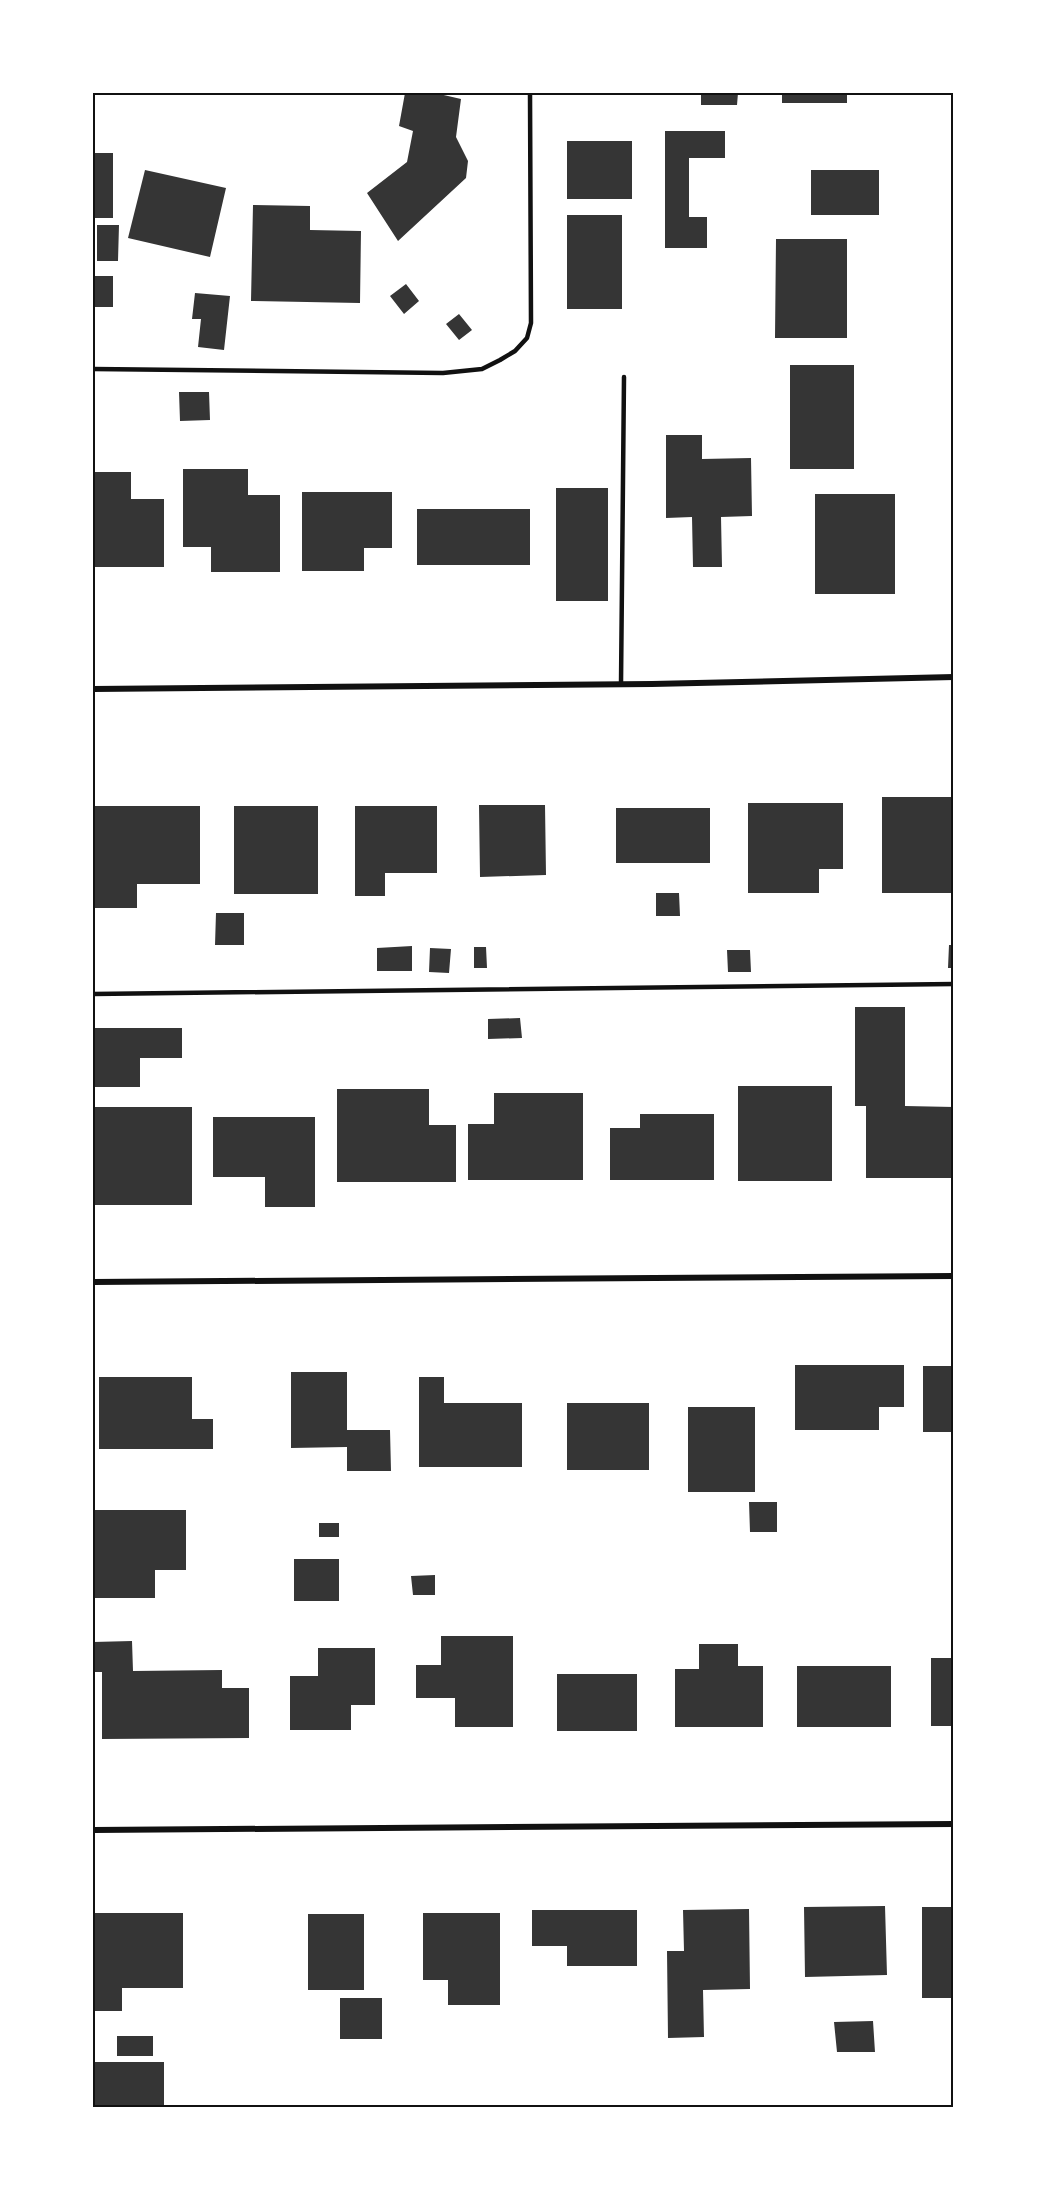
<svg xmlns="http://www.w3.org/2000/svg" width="1047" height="2201" font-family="'Source Serif 4',serif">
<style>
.building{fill:#353535}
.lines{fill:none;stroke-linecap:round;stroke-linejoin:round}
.service{stroke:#111;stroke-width:4.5}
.minor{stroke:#111;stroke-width:6}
.neatline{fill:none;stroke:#111;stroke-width:2}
</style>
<rect width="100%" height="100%" fill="#fff"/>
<path class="building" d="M405,93h30l26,6 -5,38 12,24 -2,17 -68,63 -31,-48 40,-31 6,-31 -14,-5z
M701,93h37l-1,12h-36z
M782,93h65v10h-65z
M665,131h60v27h-36v59h18v31h-42z
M567,141h65v58h-65z
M93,153h20v65h-20z
M145,170l81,18 -16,69 -82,-19z
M811,170h68v45h-68z
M253,205l57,1v24l51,1 -1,72 -109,-2z
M567,215h55v94h-55z
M97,225h22l-1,36h-21z
M776,239h71v99h-72z
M93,276h20v31h-20z
M406,284l13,17 -15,13 -14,-18z
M195,293l35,3 -6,54 -26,-3 3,-28h-9z
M459,314l13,16 -13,10 -13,-16z
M790,365h64v104h-64z
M179,392h30l1,28 -30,1z
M666,435h36v24l49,-1 1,58 -31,1 1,50h-29l-1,-50 -26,1z
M183,469h65v26h32v77h-69v-25h-28z
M93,472h38v27h33v68h-71z
M556,488h52v113h-52z
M302,492h90v56h-28v23h-62z
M815,494h80v100h-80z
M417,509h113v56h-113z
M882,797h72v96h-72z
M748,803h95v66h-24v24h-71z
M479,805h66l1,70 -66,2z
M94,806h106v78h-63v24h-43z
M234,806h84v88h-84z
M355,806h82v67h-52v23h-30z
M616,808h94v55h-94z
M656,893h23l1,23h-24z
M216,913h28v32h-29z
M949,945h5v23h-6z
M412,946v25h-35v-23z
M474,947h12l1,21h-13z
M430,948l21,1 -2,24 -20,-1z
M727,950h23l1,22h-23z
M855,1007h50v99l49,1v71h-88v-72h-11z
M520,1018l2,20 -34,1v-20z
M93,1028h89v30h-42v29h-47z
M738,1086h94v95h-94z
M337,1089h92v36h27v57h-119z
M494,1093h89v87h-115v-56h26z
M93,1107h99v98h-99z
M640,1114h74v66h-104v-52h30z
M213,1117h102v90h-50v-30h-52z
M795,1365h109v42h-25v23h-84z
M923,1366h31v91h-3v-25h-28z
M291,1372h56v58h43l1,41h-44v-24l-56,1z
M99,1377h93v42h21v30h-114z
M419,1377h25v26h78v64h-103z
M567,1403h82v67h-82z
M688,1407h67v85h-67z
M749,1502h28v30h-27z
M93,1510h93v60h-31v28h-62z
M319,1523h20v14h-20z
M294,1559h45v42h-45z
M435,1575v20h-22l-2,-19z
M441,1636h72v91h-58v-29h-39v-33h25z
M132,1641l1,30 89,-1v18h27v50l-147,1v-67h-9v-30z
M699,1644h39v22h25v61h-88v-58h24z
M318,1648h57v57h-24v25h-61v-54h28z
M931,1658h23v68h-23z
M797,1666h94v61h-94z
M557,1674h80v57h-80z
M885,1906l2,69 -82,2 -1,-70z
M922,1907h32v91h-32z
M749,1909l1,80 -47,1 1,47 -36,1 -1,-87h17l-1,-41z
M532,1910h105v56h-70v-20h-35z
M93,1913h90v75h-61v23h-29z
M423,1913h77v92h-52v-25h-25z
M308,1914h56v76h-56z
M340,1998h42v41h-42z
M873,2021l2,31h-38l-3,-30z
M117,2036h36v20h-36z
M93,2062h71v46h-71z"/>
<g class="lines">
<path class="service" d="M93,369l350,4 39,-4 18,-9 15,-9 12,-13 4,-15 -1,-230
M621,684l3,-307
M93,994l861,-10"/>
<path class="minor" d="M93,689l559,-5 302,-7
M93,1282l861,-6
M93,1830l861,-6"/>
</g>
<rect width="1047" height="2201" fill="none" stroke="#ffffff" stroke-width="189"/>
<rect x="94" y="94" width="858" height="2012" class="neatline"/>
</svg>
